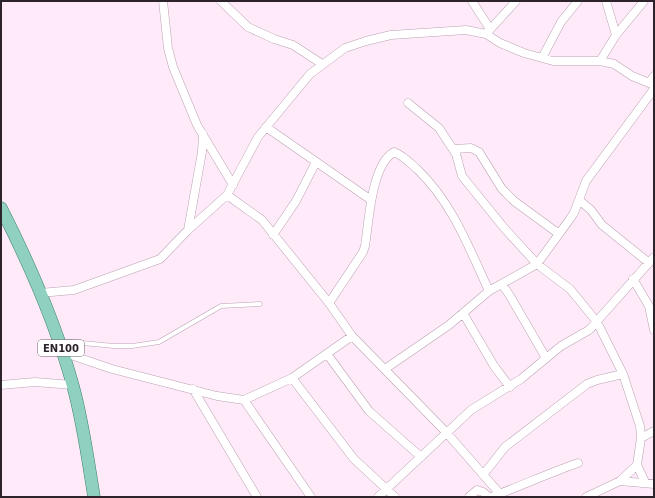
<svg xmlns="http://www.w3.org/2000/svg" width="655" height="498" font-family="'DejaVu Sans',sans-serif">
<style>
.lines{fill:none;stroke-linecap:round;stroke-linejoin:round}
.service-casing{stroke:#baa2b3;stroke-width:5}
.minor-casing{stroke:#baa2b3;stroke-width:9}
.primary-casing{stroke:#3d8071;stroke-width:13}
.service{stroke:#fff;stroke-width:4}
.minor{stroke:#fff;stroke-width:8}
.primary{stroke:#8fd0c0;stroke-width:12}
.labels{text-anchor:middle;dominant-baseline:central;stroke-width:4;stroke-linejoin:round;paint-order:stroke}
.shield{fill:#fff;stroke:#6c666b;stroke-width:1}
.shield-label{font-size:10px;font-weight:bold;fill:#2d242b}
</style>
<rect width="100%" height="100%" fill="#ffeaf9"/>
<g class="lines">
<defs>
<path id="service" d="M61,341l53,5h18l27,-4 62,-36 39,-2"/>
<path id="minor" d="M163,1l5,47 5,19 24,58 36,60
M221,1l27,26 26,12 19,6 29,19
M472,1l18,28
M606,1l10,34
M486,34l30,-33
M542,58l19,-36 17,-21
M600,61l16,-26 28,-34
M649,83l5,-7
M408,103l31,25 17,26 6,22 43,53 32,35 33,25 27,33 26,52 17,52 1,12 -4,27 -17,16 -34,16
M266,127l105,73
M454,149l17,-1 8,4 23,37 12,12 45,33
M227,195l35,25 67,83 23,33 94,96 54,62
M579,200l12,10 11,15 46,37
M188,230l14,-78 1,-18
M273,235l23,-34 20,-39
M633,279l16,27 5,24
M502,284l8,12 36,62
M40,293l34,-3 86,-31 28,-29 39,-35 31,-58 52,-63 35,-26 21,-7 25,-6 75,-5 20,4 14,9 24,10 29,8h47l14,3 18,12 22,9
M329,303l34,-51 2,-6c4,-24 6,-81 29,-94 10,4 16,11 24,18 35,34 51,78 71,121
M463,313l31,53 16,21
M62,352l50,17 105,27 27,4 48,-22 60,-42
M327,354l42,57 52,46
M385,369l64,-44 40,-34 48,-27 30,-41 7,-10 12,-32 68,-92
M292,378l62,81 41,38
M1,385l34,-3 38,3
M193,389l64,108
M244,400l67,97
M641,438l13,-7
M637,465l8,17
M483,475l22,-28 82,-63 10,-4 26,-6
M620,481l34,3
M378,497l93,-87 50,-31 40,-33 28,-16 65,-73
M469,497l8,-7 6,2 6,5
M491,497c30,-11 58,-24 87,-34"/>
<path id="primary" d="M1,208c29,57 55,116 72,178 10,36 15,74 21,111"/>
</defs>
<use href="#service" class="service-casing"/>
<use href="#minor" class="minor-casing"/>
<use href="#primary" class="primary-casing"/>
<use href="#service" class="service"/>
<use href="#minor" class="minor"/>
<use href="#primary" class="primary"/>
</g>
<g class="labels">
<rect class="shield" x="38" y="340" width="46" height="16" rx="3"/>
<g class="shield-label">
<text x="61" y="348">EN100</text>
</g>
</g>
<rect width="655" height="498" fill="none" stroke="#2d242b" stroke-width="4"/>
</svg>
